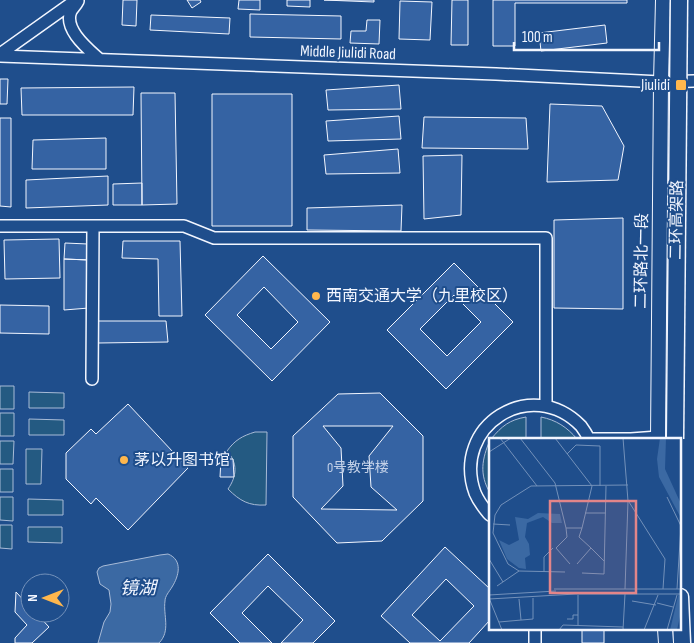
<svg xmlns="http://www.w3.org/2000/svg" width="694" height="643" font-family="'Sofia Sans Condensed','Noto Sans SC',sans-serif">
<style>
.green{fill:#245a82;stroke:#a8bbd7}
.water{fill:#3b69a3;stroke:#a8bbd7}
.building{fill:#3563a3;stroke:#f2f6ff;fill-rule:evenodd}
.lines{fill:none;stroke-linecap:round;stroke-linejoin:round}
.minor-casing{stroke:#f2f6ff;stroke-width:14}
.major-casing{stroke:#f2f6ff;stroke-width:16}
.highway-casing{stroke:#f2f6ff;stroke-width:19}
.minor{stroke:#1f4e8c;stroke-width:11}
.major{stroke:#1f4e8c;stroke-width:14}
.highway{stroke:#1f4e8c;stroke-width:16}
.highway-bridge-casing{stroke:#f2f6ff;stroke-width:19;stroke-linecap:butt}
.highway-bridge{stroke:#1f4e8c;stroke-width:16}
.poi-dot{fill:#ffb74d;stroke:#1f4e8c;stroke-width:2}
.labels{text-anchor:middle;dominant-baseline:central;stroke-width:4;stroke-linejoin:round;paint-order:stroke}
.number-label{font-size:14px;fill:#c3d1e8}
.street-label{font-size:16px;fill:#f2f6ff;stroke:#1f4e8c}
.poi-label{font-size:16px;fill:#f2f6ff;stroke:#1f4e8c;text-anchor:start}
.water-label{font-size:18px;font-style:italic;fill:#f2f6ff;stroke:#1f4e8c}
.inset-road{fill:none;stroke:#7391ba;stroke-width:1}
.view{fill:#e38589;fill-opacity:0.15;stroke:#e38589;stroke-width:2.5}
.inset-edge{fill:none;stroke:#f2f6ff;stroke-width:2.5}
</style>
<rect width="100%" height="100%" fill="#1f4e8c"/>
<path class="green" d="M0,386h14v23h-14z
M29,392l35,1v15h-35z
M0,413h14v23h-14z
M526,417v22h-35c11,-13 18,-19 35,-22z
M541,417c15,3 26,10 36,22h-36z
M29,419l35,1v15h-35z
M255,432h12l-1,73c-17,1 -26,-4 -38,-16 9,-13 10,-26 -1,-38 8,-11 15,-15 28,-19z
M490,440v53c-11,-19 -8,-34 0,-53z
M0,441h14l-1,23h-13z
M26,449h16l-1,35h-15z
M0,469h13v23h-13z
M0,497h13v24l-13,-1z
M28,499l35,1v15h-35z
M0,525h12v24l-12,-1z
M28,527h34v16l-34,-1z"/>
<path class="water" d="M168,554c15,6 11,22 4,33 -3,5 -7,9 -7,14 -2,14 6,30 -6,42h-61l6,-21 6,-10 1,-8 -2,-14 -9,-6 -3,-12 2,-4 4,-2 57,-11z"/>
<path class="building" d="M123,0h14l-1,26 -14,-1z
M187,0h13l1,2 -9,6z
M239,0h21v10l-22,-1z
M287,0h23v7l-23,-1z
M324,0h50v2z
M452,0h16v45h-17z
M493,0h134v3h-112v43h-22z
M400,1l32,1 -2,38 -31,-1z
M250,14l91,2v23l-91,-2z
M151,15l79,3 -1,16 -79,-4z
M367,20h13l-1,24 -29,-1 1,-12h15z
M605,25l2,18 -66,8 -2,-18z
M0,79h8l-1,25h-7z
M399,85l2,24 -73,1 -2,-20z
M134,87l-1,28h-111l-1,-27z
M141,93h34l2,111 -35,1z
M212,94h80v132h-80z
M550,104l52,2 22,40 -6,34 -71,2z
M399,116l2,23 -73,2 -2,-20z
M424,117l102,1 2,31 -106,-1z
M0,118h11v89l-11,-1z
M106,138v31h-74l1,-29z
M398,149l2,24 -74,1 -2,-19z
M462,155l-1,60 -37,4 -1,-63z
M108,176v29l-82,3v-28z
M142,183v22h-29v-21z
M402,205l-1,26 -94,-1v-22z
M623,218v91l-69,-1v-88z
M59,239l1,39 -55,1 -1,-39z
M123,241h57l2,75h-23l-1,-57 -36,-1z
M65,243l23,1 1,16 -25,-1z
M263,256l67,66 -58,59 -67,-66zM264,287l34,35 -27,27 -34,-34z
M64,259l25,1v48l-25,2z
M454,263l59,59 -67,67 -59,-59zM454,295l27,27 -34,34 -27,-27z
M0,305l49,1v28l-49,-1z
M98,321h68l2,21 -70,1z
M380,393l43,43v65l-41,40 -45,2 -44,-46v-61l45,-42z
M128,404l60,64 -60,62 -32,-32 -5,6 -25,-25v-26l25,-24 5,5z
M323,426h70l-24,30 2,31 26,23 -76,-1 22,-23 -2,-38z
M221,459h12l1,18h-14z
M445,547l45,42v31l-21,23h-59l-29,-27zM446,579l28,27 -34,35 -28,-26z
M268,554l67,67 -22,22h-32l22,-23 -35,-34 -26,27 30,30h-32l-30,-30z
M16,592l14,15v6h6l13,14 -17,16h-17v-5l12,-13 -12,-13z
M582,629h22v14h-22z"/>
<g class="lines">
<defs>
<path id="minor" d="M78,1c-2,4 -5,7 -7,10 -8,18 17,38 28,48
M0,54l76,-54
M0,56l496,18 165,8 33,-1
M0,226h184l30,12h332v168
M92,379l1,-152
M589,439h42l27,-2
M490,515l-2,-2c-5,-6 -10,-13 -13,-20 -24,-67 56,-118 106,-67 3,4 6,9 8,13
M535,643v-14"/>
<path id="major" d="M658,439l3,-357 2,-82
M665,629l1,14"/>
<path id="highway" d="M680,597l2,46"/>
</defs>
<use href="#minor" class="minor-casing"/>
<use href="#major" class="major-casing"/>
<use href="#highway" class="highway-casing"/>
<use href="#minor" class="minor"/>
<use href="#major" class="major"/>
<use href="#highway" class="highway"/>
<defs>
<path id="highway-bridge" d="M675,439l4,-439"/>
</defs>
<use href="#highway-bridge" class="highway-bridge-casing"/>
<use href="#highway-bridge" class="highway-bridge"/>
</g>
<g class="poi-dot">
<rect x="675" y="79" width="12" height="12" rx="2.5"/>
<circle cx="316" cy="296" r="5"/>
<circle cx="124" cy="460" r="5"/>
</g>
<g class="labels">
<g class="number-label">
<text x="358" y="467">0号教学楼</text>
</g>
<g class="street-label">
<text transform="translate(348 53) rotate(2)">Middle Jiulidi Road</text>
<text transform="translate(677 220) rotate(-89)">二环高架路</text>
<text transform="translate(642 261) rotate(-89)">二环路北一段</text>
</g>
<g class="poi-label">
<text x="670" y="85" text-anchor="end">Jiulidi</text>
<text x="326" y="296">西南交通大学（九里校区）</text>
<text x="134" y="460">茅以升图书馆</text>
</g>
<g class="water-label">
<text x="138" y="588">镜湖</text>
</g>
</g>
<g transform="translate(489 438)">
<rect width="192" height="192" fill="#1f4e8c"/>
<path d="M171,0h6l-1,31 16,35v14l-22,-41 -2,-18zM49,75l22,1 2,9h-10l-9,-6 -16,6 -2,14 4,7 1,11 -5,3 1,11 -7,-1 -12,-9 -8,-19 10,5 10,-5 -4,-23 13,2zM192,146v28l-4,18h-7z" fill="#3b69a3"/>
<path class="inset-road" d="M11,0l37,48M31,0l35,45 11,45h16l10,-42 -37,-48M134,0l5,63 -3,88M0,14l22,-14M78,16l9,-9 24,1v40M178,59l14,29 -4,63M140,64l36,57 -2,30M96,75h21M4,86l17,1M77,90l1,9 -11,11 14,16M102,110l13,13M0,121l14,23M88,126l14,-16 -12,-11 3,-9M55,134v-15l9,-9M76,134l-46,-1 -11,-7 -15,-31 2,-18 6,-10 30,-19 97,-1M93,135l22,1 2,-88M8,148l22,-15M65,151h128M0,157l67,-4M0,160l13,32M0,161l87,-5h106M30,161l2,21M143,163l24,4M168,165l16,4M78,181h6v-4h5M10,184l34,-3v-21M89,187v-30M70,192l4,-5 60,2M134,192l2,-36M155,192l14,-35M178,192l10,-35"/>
<path class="view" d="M61,63h86v92h-86z"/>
<rect width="192" height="192" class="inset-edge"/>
</g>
<g transform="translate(45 598) rotate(270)"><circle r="24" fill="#1f4e8c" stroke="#7391ba"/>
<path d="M0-4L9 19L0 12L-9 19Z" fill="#ffb74d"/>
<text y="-8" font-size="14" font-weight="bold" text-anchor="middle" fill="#f2f6ff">N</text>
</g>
<path d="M514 42v8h145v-8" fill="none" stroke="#f2f6ff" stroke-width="2.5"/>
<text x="522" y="42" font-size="15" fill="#f2f6ff" stroke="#1f4e8c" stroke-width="4" paint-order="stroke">100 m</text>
</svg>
